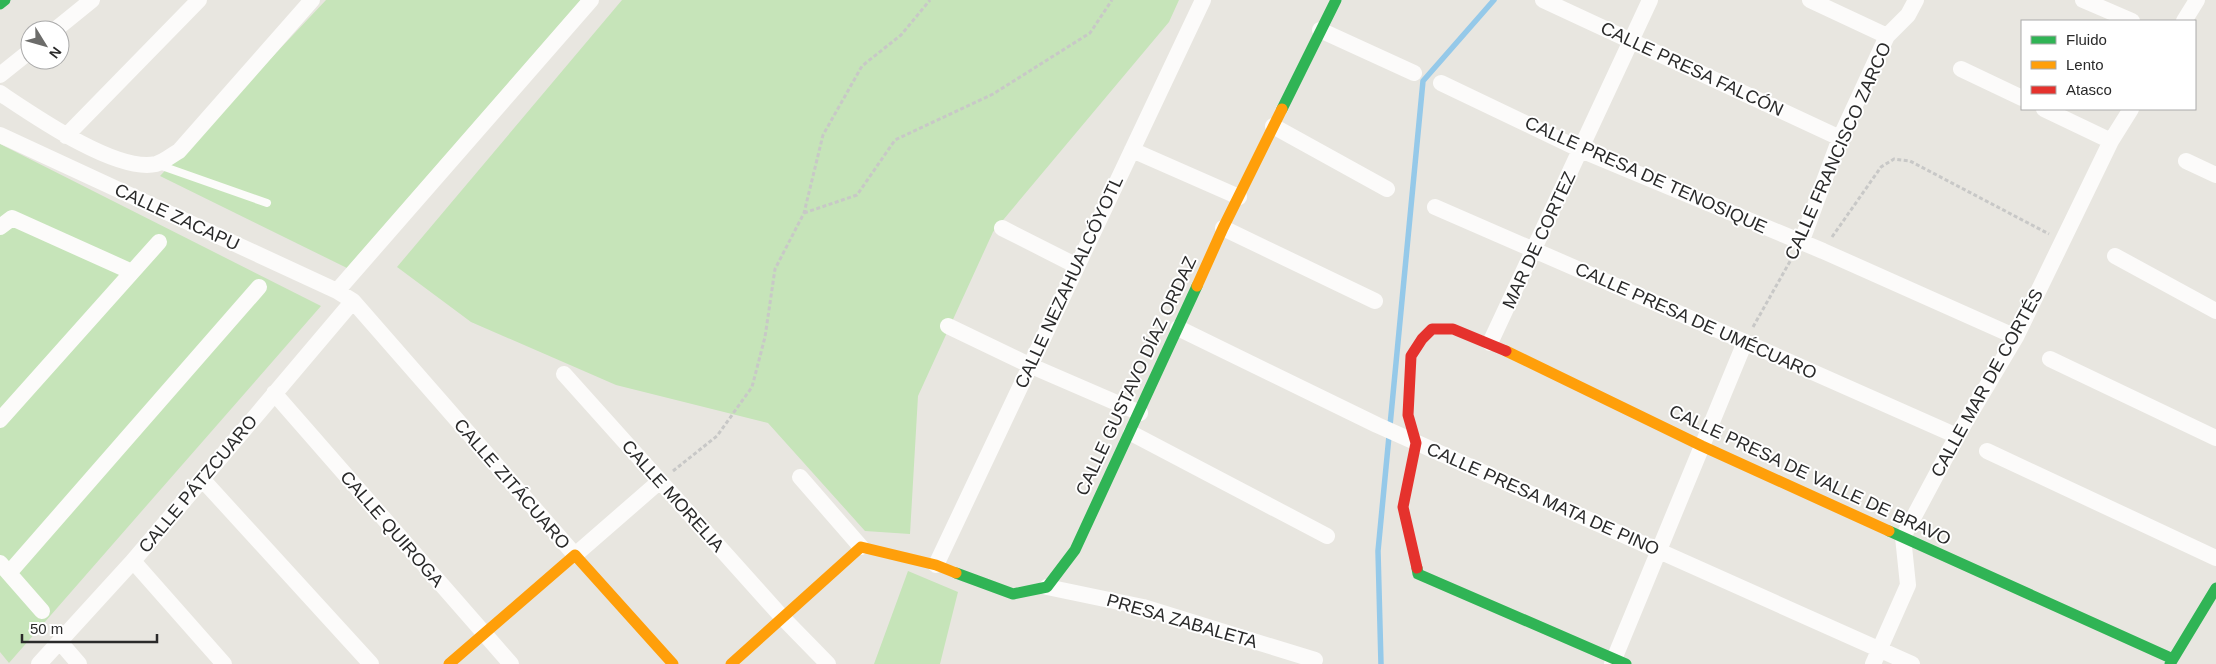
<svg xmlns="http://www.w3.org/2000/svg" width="2216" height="664" font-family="Helvetica,sans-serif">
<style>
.green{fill:#c6e4b9}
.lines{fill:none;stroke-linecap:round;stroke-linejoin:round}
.stream{stroke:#95c9e9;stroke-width:5.5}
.path{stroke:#c8c8c7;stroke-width:3;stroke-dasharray:4 2.5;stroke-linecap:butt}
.lane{stroke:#fcfbfa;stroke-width:8}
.street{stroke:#fcfbfa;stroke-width:16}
.fast{stroke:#30b455;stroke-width:11}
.slow{stroke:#ff9f0a;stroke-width:11}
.jam{stroke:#e5322d;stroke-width:11}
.labels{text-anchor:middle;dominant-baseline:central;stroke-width:4;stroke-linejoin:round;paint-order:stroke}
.street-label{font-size:18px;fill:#2a2a2a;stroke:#fff}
</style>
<rect width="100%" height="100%" fill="#e8e6e0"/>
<path class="green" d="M326,0h255l-234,268 -187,-92z
M622,0h557l-10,22 -176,210 -75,164 -8,138 -45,-3 -97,-108 -152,-38 -145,-63 -74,-55z
M0,144l321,162 -312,357 -9,-11z
M908,571l50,21 -18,72h-66z"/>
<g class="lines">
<path class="stream" d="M1381,664l-3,-113 45,-470 71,-81"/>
<path class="path" d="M804,213l53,-18 38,-55 98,-46 97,-61 22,-33
M1832,237l49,-70 13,-8 16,2 139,73
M1753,327l40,-71
M673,471l44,-35 35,-49 13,-50 10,-68 29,-56 19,-78 39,-69 39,-31 29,-35"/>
<path class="lane" d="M159,165l108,38"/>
<path class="street" d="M1543,0l297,138
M1810,0l77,36
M2083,0l49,21
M2184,21l13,-21
M55,30l37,-30
M1320,30l94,43
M1961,69l61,29
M0,75l30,-24
M1441,83l140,67 242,101 193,86
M0,93c33,22 116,80 156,71 8,-2 16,-9 23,-13l133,-151
M2044,109l67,32
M1273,126l114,63
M0,135l337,156 16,10 222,254 85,-74
M66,136l133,-136
M1132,150l107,47
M2186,161l30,14
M1435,207l310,135 212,94
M0,227l12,-9 120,54
M1002,228l75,38
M1223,228l152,73
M1801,243l39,-105 47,-102 21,-21 8,-15
M2115,256l101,55
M337,291l254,-291
M948,326l81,39 111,48
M1178,328l199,97 535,239
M1490,343l160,-343
M2050,359l166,79
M564,374l218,243 46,47
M274,393l237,271
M0,420l159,-178
M1131,433l196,103
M1987,451l229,107
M800,477l61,70
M202,479l169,185
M133,561l91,103
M0,563l42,48
M936,565l267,-565
M9,573l250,-286
M1047,587l96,20 172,53
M60,642l19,22
M39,664l94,-103 220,-260
M1612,664l133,-322
M1873,664l35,-79 -5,-48 54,-101 59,-99 95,-196 20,-32"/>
<path class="fast" d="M0,4l5,-4
M1282,109l54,-109
M1889,531l284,128
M1417,568l1,6 208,90
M956,573l57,21 34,-7 28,-37 122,-264
M2170,664l46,-76"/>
<path class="slow" d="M1197,286l26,-58 59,-119
M1506,351l196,95 187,85
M449,664l126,-109 98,109
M731,664l130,-117 75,18 20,8"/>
<path class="jam" d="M1417,568l-14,-61 13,-64 -8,-28 3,-59 11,-17 10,-10h21l53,22"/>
</g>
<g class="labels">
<g class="street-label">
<text transform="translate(1692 69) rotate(25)">CALLE PRESA FALCÓN</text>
<text transform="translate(1838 151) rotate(-66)">CALLE FRANCISCO ZARCO</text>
<text transform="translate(1646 175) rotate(24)">CALLE PRESA DE TENOSIQUE</text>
<text transform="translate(177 217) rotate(25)">CALLE ZACAPU</text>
<text transform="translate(1539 240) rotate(-65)">MAR DE CORTEZ</text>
<text transform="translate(1069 282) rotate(-65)">CALLE NEZAHUALCÓYOTL</text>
<text transform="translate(1696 321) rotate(24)">CALLE PRESA DE UMÉCUARO</text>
<text transform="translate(1136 376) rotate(-65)">CALLE GUSTAVO DÍAZ ORDAZ</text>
<text transform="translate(1987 383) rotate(-61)">CALLE MAR DE CORTÉS</text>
<text transform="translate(1810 475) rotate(25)">CALLE PRESA DE VALLE DE BRAVO</text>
<text transform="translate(198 484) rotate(-50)">CALLE PÁTZCUARO</text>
<text transform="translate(512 484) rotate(49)">CALLE ZITÁCUARO</text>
<text transform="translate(673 496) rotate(48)">CALLE MORELIA</text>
<text transform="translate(1543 499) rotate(24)">CALLE PRESA MATA DE PINO</text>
<text transform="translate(392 529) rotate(49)">CALLE QUIROGA</text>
<text transform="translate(1182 621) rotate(16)">PRESA ZABALETA</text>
</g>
</g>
<rect x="2021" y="20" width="175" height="90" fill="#ffffff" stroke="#aaaaaa"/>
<rect x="2031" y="36" width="25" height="8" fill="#30b455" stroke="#aaaaaa"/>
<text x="2066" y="45" font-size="15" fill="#2a2a2a">Fluido</text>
<rect x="2031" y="61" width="25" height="8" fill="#ff9f0a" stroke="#aaaaaa"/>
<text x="2066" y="70" font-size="15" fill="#2a2a2a">Lento</text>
<rect x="2031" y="86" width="25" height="8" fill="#e5322d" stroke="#aaaaaa"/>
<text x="2066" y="95" font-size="15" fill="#2a2a2a">Atasco</text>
<g transform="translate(45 45) rotate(127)"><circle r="24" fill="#ffffff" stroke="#aaaaaa"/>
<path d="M0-4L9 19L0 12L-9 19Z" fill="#6c6c6a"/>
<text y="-8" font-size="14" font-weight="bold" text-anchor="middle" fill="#2a2a2a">N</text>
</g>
<path d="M22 634v8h135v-8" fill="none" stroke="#2a2a2a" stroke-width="2.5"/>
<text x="30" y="634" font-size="15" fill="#2a2a2a" stroke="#ffffff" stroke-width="4" paint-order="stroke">50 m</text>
</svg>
